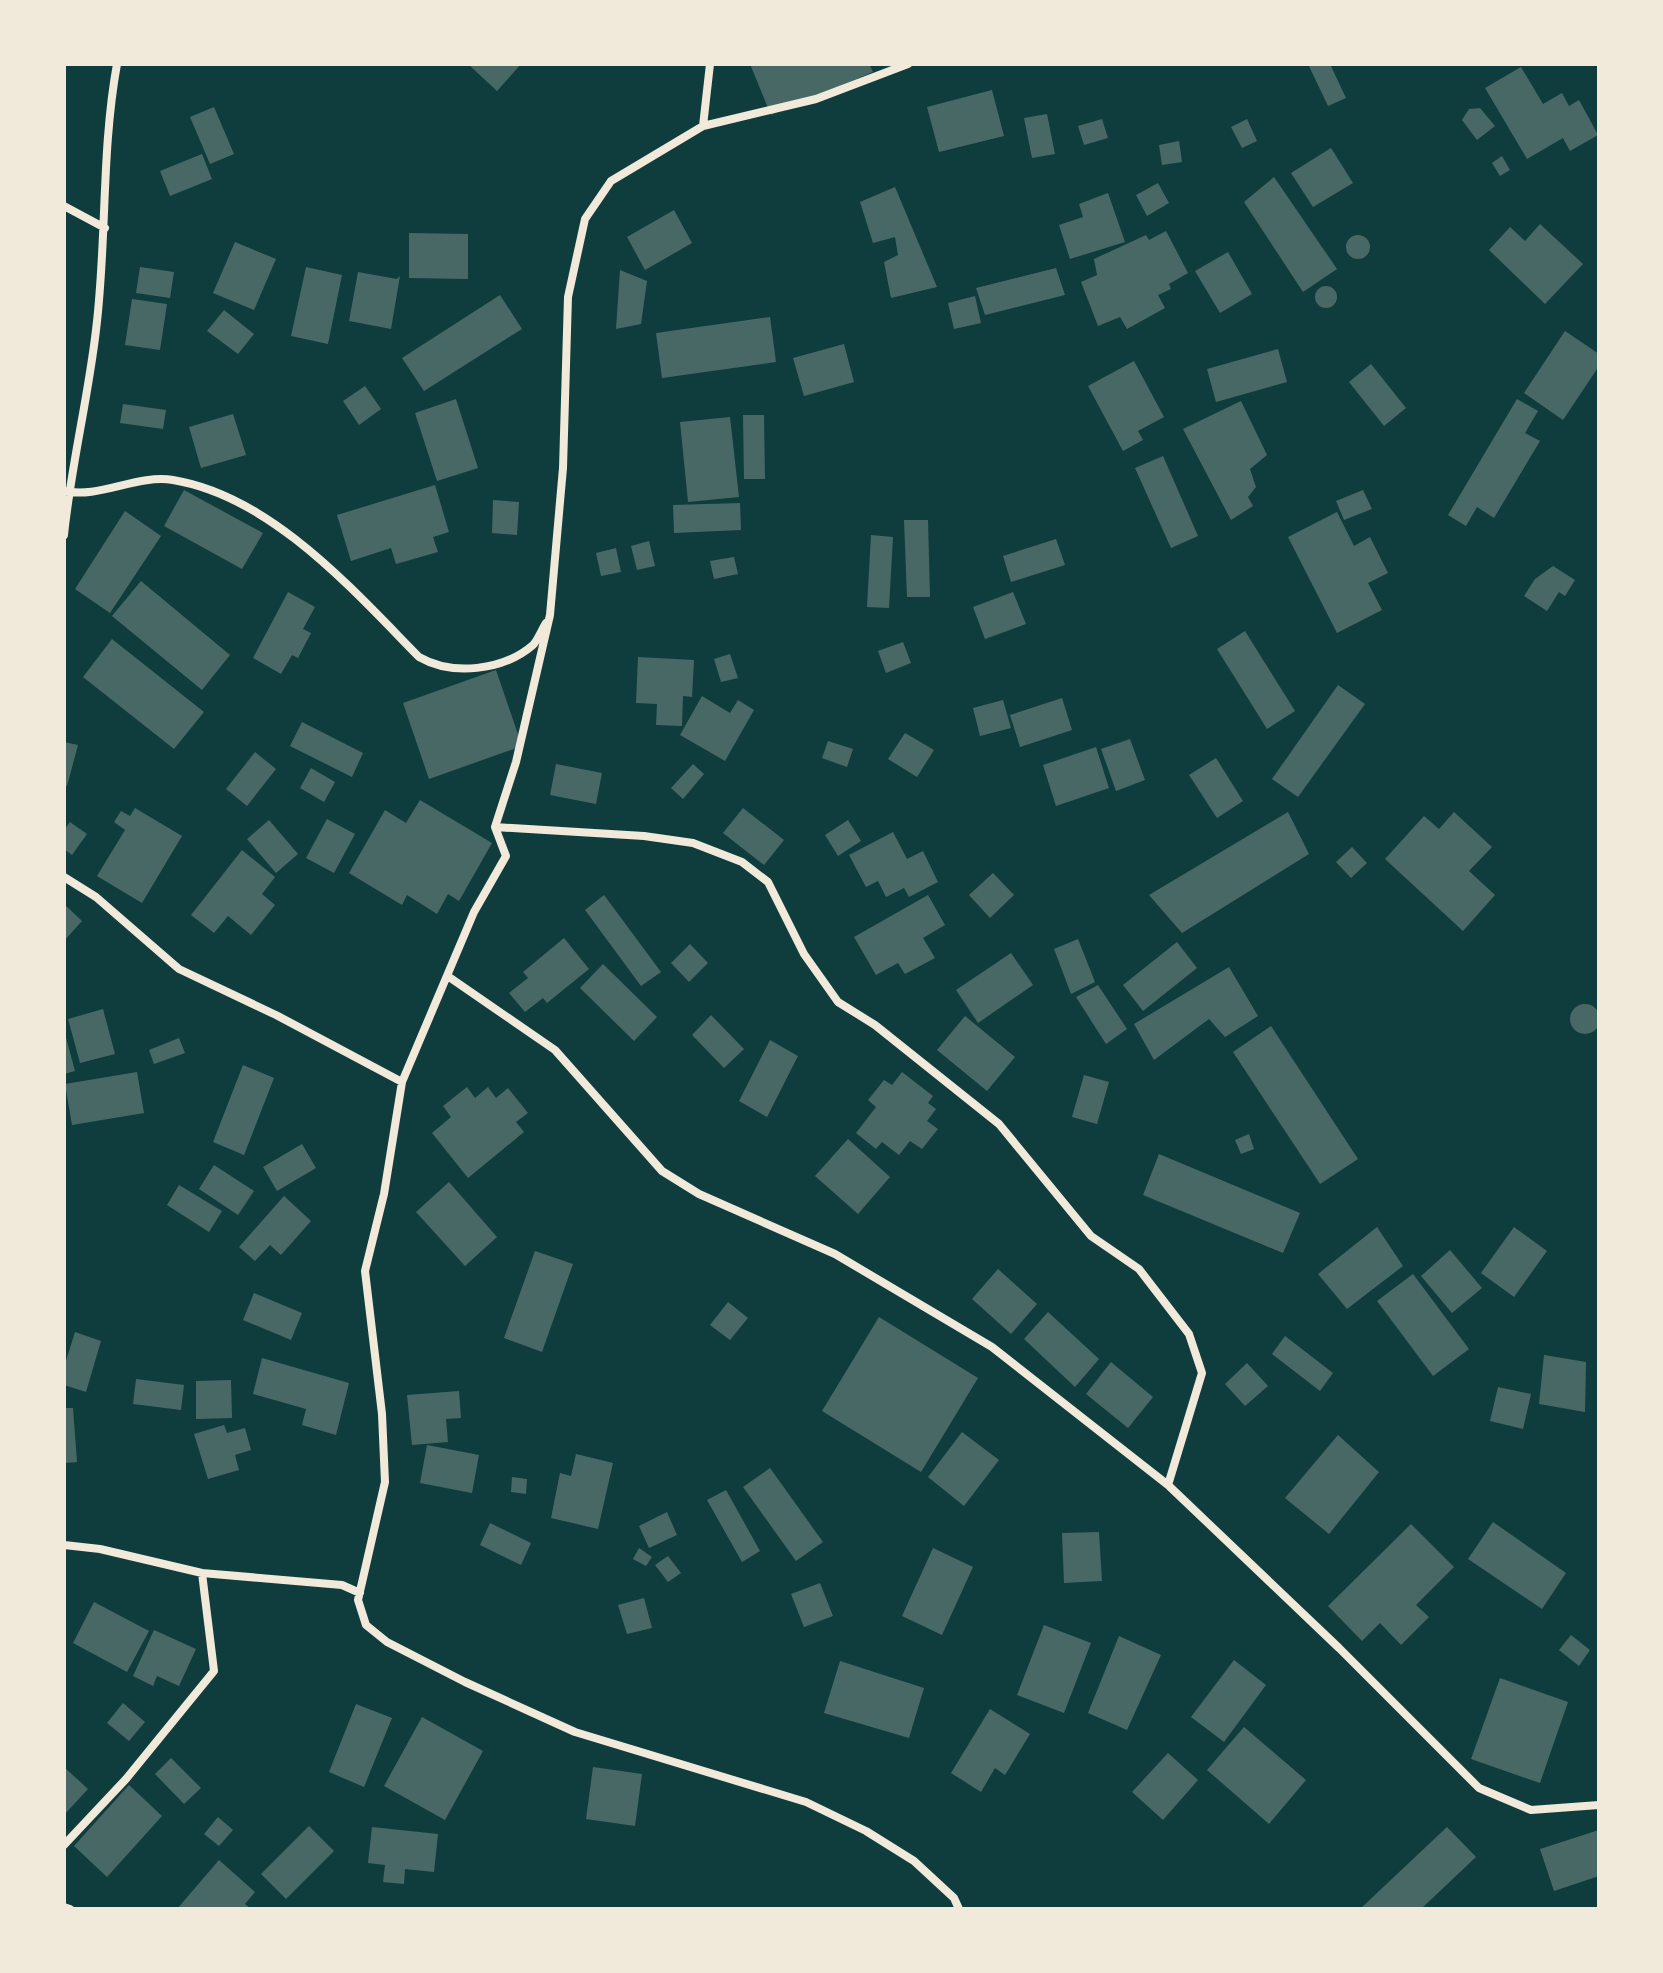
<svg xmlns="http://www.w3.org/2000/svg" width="1663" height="1973" font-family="'Alegreya Sans',sans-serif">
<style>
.building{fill:#486865}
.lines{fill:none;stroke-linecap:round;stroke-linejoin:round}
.minor{stroke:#f1e9da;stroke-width:8}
</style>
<rect width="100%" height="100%" fill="#0f3d3e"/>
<path class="building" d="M468,64h53l-24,27z
M750,64h119l4,8 -102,43z
M1308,64h22l16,34 -18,8z
M1521,67l22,37 19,-11 7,13 10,-6 19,35 -28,16 -7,-13 -36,21 -42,-71z
M992,90l12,46 -65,16 -12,-45z
M214,107l20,47 -24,10 -20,-47z
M1480,108l15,18 -18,14 -15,-20 7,-11z
M1047,114l8,40 -23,4 -8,-40z
M1102,119l6,19 -24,7 -6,-19z
M1247,119l10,22 -15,7 -11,-21z
M1179,141l3,21 -20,3 -3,-20z
M1331,148l22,35 -40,24 -22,-34z
M202,154l10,25 -42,17 -10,-25z
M1502,156l8,14 -10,6 -8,-13z
M1274,177l63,92 -34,23 -59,-90z
M1158,183l11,20 -22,13 -11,-21z
M895,187l42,100 -46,11 -7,-36 14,-7 -3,-18 -22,6 -13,-41z
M1108,193l17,49 -55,17 -11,-34 24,-8 -4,-13z
M674,210l18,33 -47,27 -18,-33z
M1540,224l43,40 -38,40 -56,-54 21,-23 15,14z
M1166,231l22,42 -19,11 2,5 -13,6 7,13 -38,21 -7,-12 -22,9 -17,-44 16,-7 -3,-16 52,-24 3,5z
M409,233l59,1v45l-59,-1z
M1346 247a12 12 0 1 1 24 0a12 12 0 1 1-24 0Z
M235,242l41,17 -22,51 -41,-17z
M1228,252l24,42 -32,19 -25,-42z
M140,267l34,5 -4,26 -34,-5z
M306,267l36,8 -14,69 -37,-8z
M1056,268l9,27 -80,20 -9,-27z
M620,270l27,11 -6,43 -25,5z
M358,272l39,7 3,-3 -9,53 -42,-8z
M1315 297a11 11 0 1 1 22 0a11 11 0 1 1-22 0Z
M500,295l22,34 -98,62 -22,-33z
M975,296l6,27 -27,6 -6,-26z
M132,299l35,5 -7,46 -35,-5z
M224,310l30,24 -16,20 -31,-23z
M770,317l6,45 -114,16 -6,-45z
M1565,331l34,23v12l-36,54 -39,-27z
M844,344l10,38 -50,14 -11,-38z
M1278,349l9,33 -71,20 -9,-33z
M1134,361l30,56 -26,14 5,9 -20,11 -35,-65z
M1371,364l35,44 -22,18 -35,-44z
M365,386l16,23 -22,16 -16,-24z
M456,399l22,69 -41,13 -22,-68z
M1517,399l21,12 -13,22 15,8 -46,77 -17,-11 -11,19 -18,-11z
M1241,401l26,54 -17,14 6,18 -8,10 5,9 -22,14 -48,-91z
M123,404l43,6 -3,19 -43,-6z
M233,414l13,41 -45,13 -12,-41z
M743,415h21l1,64h-21z
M730,417l9,80 -51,5 -8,-80z
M1163,456l35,80 -27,12 -36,-80z
M435,485l14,47 -16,5 5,15 -42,12 -5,-16 -40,13 -14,-46z
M184,490l79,43 -21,36 -78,-43z
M1363,490l9,19 -28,11 -8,-19z
M493,500l26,2 -2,33 -25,-2z
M740,503l1,27 -67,3 -1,-28z
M125,511l36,25 -51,77 -35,-24z
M1337,512l17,34 16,-9 18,36 -20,10 14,27 -45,23 -49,-96z
M904,520h24l2,77h-23z
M871,535l22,2 -4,71 -22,-1z
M1056,539l9,26 -54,17 -8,-26z
M649,541l6,25 -18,4 -6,-24z
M616,548l5,24 -20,4 -5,-23z
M734,557l4,17 -24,5 -4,-18z
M1553,566l22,14 -10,16 -6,-4 -12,19 -23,-15 11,-17z
M141,581l89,74 -28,35 -90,-74z
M288,592l27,15 -12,22 8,4 -13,25 -6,-3 -11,19 -28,-16z
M1013,592l13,32 -41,15 -12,-32z
M1245,631l50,80 -28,18 -50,-80z
M112,639l92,73 -30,37 -91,-72z
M903,642l8,21 -25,10 -8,-22z
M730,654l8,24 -17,4 -7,-23z
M638,657l56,3 -2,37 -9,-1 -1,30 -26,-1 1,-21 -21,-1z
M496,670l26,76 -93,33 -26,-76z
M1338,685l27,19 -67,93 -26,-18z
M702,696l28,17 8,-13 16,10 -29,51 -45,-26z
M1062,698l10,32 -52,17 -10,-32z
M1003,700l8,28 -31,8 -7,-28z
M302,722l61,31 -11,24 -62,-31z
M905,733l29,17 -17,27 -29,-18z
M1130,739l15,41 -29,11 -15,-42z
M828,741l25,8 -6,18 -25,-9z
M64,742l14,3 -11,41 -3,-1z
M1096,747l13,41 -53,18 -13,-41z
M255,752l21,17 -29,37 -21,-17z
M1216,758l27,43 -26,17 -28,-43z
M556,764l46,9 -6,31 -46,-9z
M693,764l11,10 -21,25 -12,-11z
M311,768l24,14 -11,20 -24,-14z
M420,800l72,43 -33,58 -11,-7 -11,20 -30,-19 -5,10 -53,-32 36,-63 21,13z
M135,808l47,28 -40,67 -45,-27 28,-46 -11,-8 7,-11 9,5z
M743,808l41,32 -20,25 -41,-32z
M1288,812l21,42 -127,79 -33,-38z
M1454,812l38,35 -23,24 26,24 -32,36 -78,-72 39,-43 15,13z
M327,819l28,15 -21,39 -28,-15z
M269,820l29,34 -22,19 -29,-34z
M848,820l13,21 -23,15 -13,-21z
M70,822l17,12 -15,21 -8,-6v-19z
M893,832l14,27 16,-8 15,31 -29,15 -5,-9 -18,9 -8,-16 -12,6 -17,-32z
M1352,847l15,16 -16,15 -15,-16z
M242,850l33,27 -13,17 13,11 -24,30 -23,-19 -14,17 -23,-18z
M993,873l21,22 -24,23 -21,-23z
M604,895l57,77 -20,14 -56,-76z
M928,895l17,30 -22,13 12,20 -30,16 -7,-11 -22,12 -22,-38z
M64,904l18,17 -18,20z
M564,938l25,31 -42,34 -4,-5 -18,14 -16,-19 19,-15 -5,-6z
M1078,939l17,43 -24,12 -17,-45z
M1177,942l20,26 -54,43 -20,-26z
M690,944l18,19 -19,19 -18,-19z
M1011,953l22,32 -55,38 -22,-33z
M603,964l54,53 -23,24 -54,-53z
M1229,967l29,49 -33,21 -16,-18 -55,41 -20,-36z
M1098,985l29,44 -21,15 -30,-47z
M1570 1019a15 15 0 1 1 30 0a15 15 0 1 1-30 0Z
M103,1009l12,45 -35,9 -12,-44z
M711,1015l33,34 -20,19 -32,-33z
M965,1016l50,41 -28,34 -50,-41z
M1271,1026l87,133 -38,25 -87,-132z
M64,1030l11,41 -11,3z
M179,1038l6,15 -31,11 -5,-14z
M770,1040l28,16 -31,61 -28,-16z
M243,1065l31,13 -30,77 -31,-13z
M137,1072l7,41 -72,12 -7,-41z
M902,1072l31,24 -5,7 8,6 -9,12 11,8 -16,20 -12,-8 -11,14 -17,-13 -6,7 -20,-16 20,-26 -8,-7 16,-20 8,5z
M1084,1075l25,7 -12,42 -25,-7z
M467,1087l8,11 13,-11 8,11 12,-10 20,25 -12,9 8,10 -56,46 -36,-45 19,-16 -8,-11z
M1249,1134l5,15 -13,5 -6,-14z
M848,1139l42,38 -32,37 -43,-38z
M302,1144l14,24 -39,23 -14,-24z
M1159,1154l141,59 -17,40 -140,-58z
M214,1165l40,26 -16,24 -39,-26z
M449,1182l48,55 -32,29 -49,-54z
M179,1185l43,26 -13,21 -42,-27z
M284,1196l27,25 -30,34 -11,-10 -15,16 -16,-14z
M1377,1227l26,39 -56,43 -29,-35z
M1514,1227l33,24 -33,46 -33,-24z
M1450,1250l32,38 -30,25 -31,-37z
M535,1251l38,13 -31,88 -38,-14z
M998,1269l39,35 -26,30 -39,-35z
M1413,1274l56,75 -36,27 -56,-75z
M254,1293l48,20 -11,27 -48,-20z
M728,1302l20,16 -18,22 -20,-15z
M1048,1312l51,47 -24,28 -51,-48z
M879,1317l99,61 -57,94 -99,-61z
M75,1332l26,9 -15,51 -22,-7v-18z
M1285,1336l48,37 -13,18 -48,-37z
M1544,1355l42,7 -1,50 -46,-8z
M262,1358l87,25 -13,52 -34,-10 4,-16 -53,-15z
M1111,1362l42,35 -25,31 -42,-34z
M1247,1363l21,23 -23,20 -20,-22z
M136,1379l48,6 -3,25 -48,-6z
M231,1380l1,38 -36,1v-38z
M1498,1387l33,7 -8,35 -33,-8z
M459,1391l2,27 -15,1 2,23 -36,3 -5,-50z
M64,1408h9l4,54 -13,1z
M224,1425l3,8 18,-5 6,22 -16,5 4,15 -31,9 -14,-45z
M962,1432l37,28 -35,46 -36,-29z
M1338,1435l41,37 -50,62 -44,-36z
M427,1445l52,10 -7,38 -52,-10z
M576,1454l37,9 -15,66 -47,-11 9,-45 11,3z
M770,1468l53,74 -27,19 -53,-74z
M512,1477l15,2 -1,15 -15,-2z
M726,1490l34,61 -18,11 -35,-62z
M667,1512l10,23 -28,13 -10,-22z
M1493,1522l73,51 -24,36 -74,-50z
M490,1523l41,20 -10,22 -41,-20z
M1411,1524l43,43 -38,38 13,12 -28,28 -21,-22 -18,18 -34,-35z
M1099,1532l3,49 -38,2 -2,-50z
M639,1548l13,9 -6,9 -13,-7z
M933,1548l40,19 -31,68 -40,-19z
M668,1556l13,17 -13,9 -13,-17z
M820,1583l13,33 -29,11 -13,-33z
M644,1598l8,30 -25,6 -9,-29z
M94,1602l55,29 -22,41 -54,-29z
M1044,1625l47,18 -27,70 -47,-18z
M154,1630l42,19 -17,37 -22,-10 -4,10 -20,-10z
M1571,1635l19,15 -11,16 -20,-16z
M1119,1636l42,19 -34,75 -39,-17z
M1234,1660l32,25 -42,57 -33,-25z
M840,1661l84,27 -15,50 -85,-25z
M1500,1678l68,24 -28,81 -69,-24z
M123,1703l22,19 -16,19 -22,-18z
M356,1704l36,14 -28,69 -35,-15z
M990,1709l40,25 -25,41 -10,-7 -14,24 -30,-19z
M422,1717l61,34 -38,69 -61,-34z
M1244,1727l62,53 -37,44 -62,-54z
M1168,1753l30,27 -35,40 -31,-28z
M171,1758l30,30 -17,16 -29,-30z
M64,1767l24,22 -24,26z
M593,1767l49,7 -7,52 -49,-7z
M129,1785l33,31 -55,61 -33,-31z
M218,1817l15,13 -14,16 -15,-12z
M309,1826l25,25 -48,48 -25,-25z
M372,1827l66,7 -4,38 -29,-3 -1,15 -21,-2 2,-17 -17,-2z
M1447,1827l29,30 -55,52h-61z
M1599,1830v46l-45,15 -14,-42z
M219,1860l36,32 -10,12 6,5h-74z"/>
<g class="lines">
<path class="minor" d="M908,64l-92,35 -113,27 -92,55 -26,38 -17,78 -5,171 -13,147 -34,147 -21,65 11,29 -32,56 -72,170 -18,112 -19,77 17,143 3,68 -27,118 8,25 21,17 78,40 110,50 231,70 60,29 48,30 40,37 5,11
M703,126l7,-62
M64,206l41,22
M64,491c35,8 73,-17 109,-11 98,16 180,110 246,177 33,19 84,14 114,-12 5,-5 9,-16 13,-22
M64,535c7,-69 24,-136 32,-205 11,-88 5,-178 21,-266
M495,827l149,9 49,7 49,19 26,20 36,72 34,48 37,23 124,99 92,112 48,33 50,65 13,39 -34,112
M64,877l32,20 83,72 97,46 126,67
M449,977l106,73 107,121 37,23 136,60 157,93 176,138 171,163 140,140 52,22 68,-5
M64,1545l36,4 102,24 140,12 18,8
M64,1845l62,-66 88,-108 -12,-98
M64,1907l6,2"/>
</g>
<rect width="1663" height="1973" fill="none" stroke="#f1e9da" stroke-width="132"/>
</svg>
